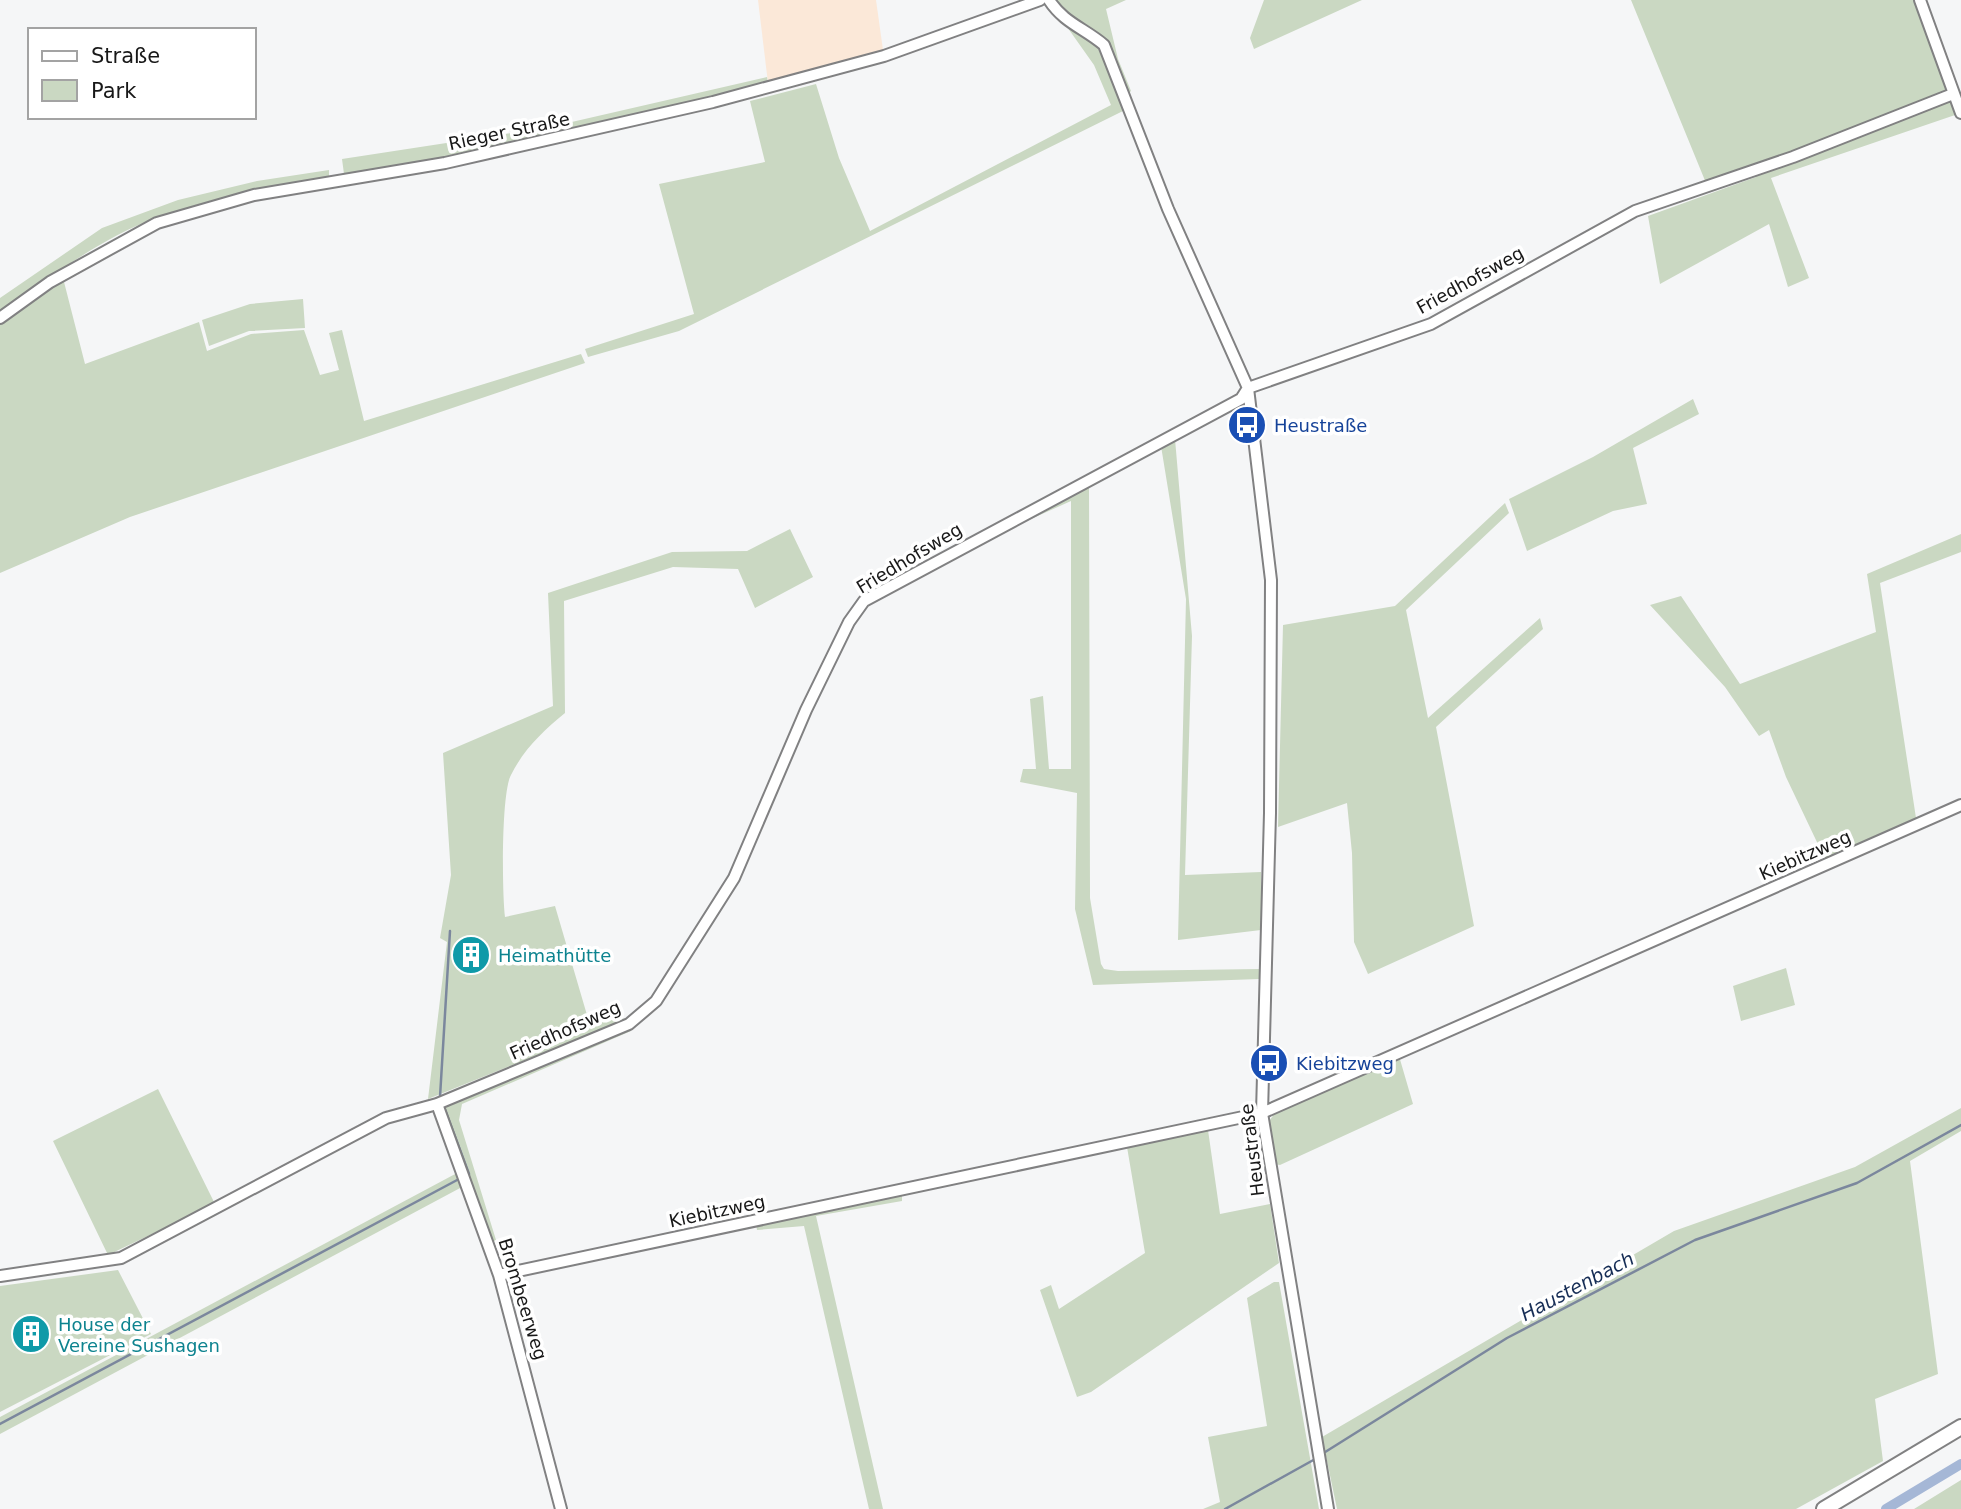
<svg xmlns="http://www.w3.org/2000/svg" width="1961" height="1509" font-family="'DejaVu Sans',sans-serif">
<style>
.commercial{fill:#fbe8d8}
.green{fill:#cad8c2}
.lines{fill:none;stroke-linecap:round;stroke-linejoin:round}
.stream{stroke:#7b879d;stroke-width:2.5}
.canal{stroke:#a5b7d6;stroke-width:10}
.street-casing{stroke:#818182;stroke-width:14}
.secondary-casing{stroke:#818182;stroke-width:18}
.street{stroke:#fff;stroke-width:10}
.secondary{stroke:#fff;stroke-width:14}
.labels{text-anchor:middle;dominant-baseline:central;stroke-width:7;stroke-linejoin:round;paint-order:stroke}
.street-label{font-size:18px;fill:#181818;stroke:#fff}
.transit-label{font-size:18px;fill:#164399;stroke:#fff;text-anchor:start}
.culture-label{font-size:18px;fill:#0d838f;stroke:#fff;text-anchor:start}
.water-label{font-size:19px;font-style:italic;fill:#162d55;stroke:#fff}
</style>
<rect width="100%" height="100%" fill="#f5f6f7"/>
<path class="commercial" d="M758,0h118l7,50 -115,33z"/>
<path class="green" d="M1048,0h78l-20,9 12,50 13,32 -9,8 3,9 -2,3 -444,220 -91,26 -3,-8 109,-35 -35,-130 106,-22 -15,-61 66,-17 23,74 31,73 241,-126 -17,-40z
M1264,0h98l-108,49 -4,-11z
M1631,0h285l33,90 -157,63 -86,30z
M767,77l1,6c-140,36 -282,69 -424,91l-2,-15 208,-32z
M1951,97l7,17 -187,64 38,100 -21,9 -19,-63 -109,60 -12,-68 108,-39 -1,-4z
M329,170v8c-58,9 -117,20 -173,40 -56,20 -108,61 -156,95v-15l102,-70 76,-28 79,-19z
M63,278l22,86 114,-42 8,29 44,-17 53,-4 16,45 19,-5 -10,-37 13,-3 22,91 217,-67 4,9 -455,154 -130,56v-251z
M303,299l2,29 -56,3 -40,15 -7,-26 48,-16z
M1693,399l6,15 -66,34 14,56 -34,7 -86,40 -18,-52 84,-42z
M1175,439l17,197 -7,239 76,-3v58l-83,10 8,-341 -25,-153z
M1089,482l1,416 11,66 3,5 14,2 141,-2v10l-166,6 -18,-76 2,-116 -57,-11 3,-13h13l-6,-70 13,-3 6,73h22v-268l-58,26 -2,-4z
M1505,503l4,10 -103,97 22,108 112,-100 3,11 -107,98 38,199 -106,48 -14,-32 -2,-89 -5,-50 -69,24 5,-202 112,-19z
M790,529l23,48 -58,31 -17,-39 -65,-2 -109,34 1,112c-22,18 -41,36 -54,62 -10,18 -9,118 -6,142l50,-11 32,109 21,-8 17,13 -197,79 19,-157 -7,-4 11,-63 -8,-122 110,-47 -5,-113 124,-41 75,-1z
M1961,534v18l-81,31 36,235 -91,41 -39,-82 -17,-47 -10,6 -34,-49 -75,-82 31,-9 59,88 136,-52 -9,-58z
M1786,968l9,37 -54,16 -8,-35z
M631,1026v5l-169,73 -3,16 37,120 -6,3 -51,-138z
M1399,1056l14,48 -133,61 -6,-1 -6,-41 6,-9z
M158,1089l57,115 -107,51 -55,-114z
M1961,1108v23l-51,30 28,213 -63,25 8,62 -87,48h-459l-15,-72 352,-206 181,-64z
M1208,1130l12,84 50,-10 9,59 -188,129 -14,5 -37,-107 11,-5 8,24 86,-56 -18,-106z
M457,1173l5,14 -462,247v-17z
M902,1194v7l-86,15 67,293h-14l-65,-283 -47,4 -1,-6z
M118,1270l33,64 -151,78v-126z
M1274,1282h5l40,227h-116l17,-7 -12,-65 59,-11 -20,-128z
M1961,1480v29h-47z"/>
<g class="lines">
<path class="stream" d="M440,1097l10,-166
M444,1107l25,67
M0,1424l459,-245
M1322,1454l185,-116 188,-98 162,-57 104,-58
M1225,1509l92,-51"/>
<path class="canal" d="M1886,1509l75,-45"/>
<defs>
<path id="street" d="M1049,0c15,23 35,28 55,45l64,164 80,179 23,192 -1,233 -8,300 66,396
M1920,0l41,113
M0,318l50,-36 107,-59 97,-28 191,-32 268,-61 171,-46 156,-56
M437,1104l62,171 62,234
M499,1275l763,-162 699,-308
M0,1276l121,-18 265,-140 51,-14 192,-80 27,-23 78,-123 72,-168 43,-88 15,-21 377,-202 7,-11 183,-64 204,-113 158,-54 160,-63"/>
<path id="secondary" d="M1824,1509l137,-82"/>
</defs>
<use href="#street" class="street-casing"/>
<use href="#secondary" class="secondary-casing"/>
<use href="#street" class="street"/>
<use href="#secondary" class="secondary"/>
</g>
<defs>
<symbol id="bus-disc" viewBox="-11 -11 22 22"><circle r="9.5" fill="#1a4fb4" stroke="#fff"/><path d="M-5-6H5V4H4V6H2V4H-2V6H-4V4H-5ZM-3.5-4V0h7V-4ZM-3.5 1.2v1.5H-2V1.2ZM2 1.2v1.5H3.5V1.2Z" fill="#fff"/></symbol>
<symbol id="building-disc" viewBox="-11 -11 22 22"><circle r="9.5" fill="#0f9aa8" stroke="#fff"/><path d="M-4-6H4V6H1V3H-1V6H-4ZM-2.5-4.3h1.7v1.8h-1.7ZM.8-4.3h1.7v1.8H.8ZM-2.5-1h1.7V.8h-1.7ZM.8-1h1.7V.8H.8Z" fill="#fff"/></symbol>
</defs>
<g fill-rule="evenodd">
<use href="#bus-disc" x="1225" y="403" width="44" height="44"/>
<use href="#building-disc" x="449" y="933" width="44" height="44"/>
<use href="#bus-disc" x="1247" y="1041" width="44" height="44"/>
<use href="#building-disc" x="9" y="1312" width="44" height="44"/>
</g>
<g class="labels">
<g class="street-label">
<text transform="translate(509 131) rotate(-12)">Rieger Straße</text>
<text transform="translate(1470 280) rotate(-29)">Friedhofsweg</text>
<text transform="translate(909 558) rotate(-31)">Friedhofsweg</text>
<text transform="translate(1805 855) rotate(-24)">Kiebitzweg</text>
<text transform="translate(565 1030) rotate(-24)">Friedhofsweg</text>
<text transform="translate(1252 1150) rotate(-97)">Heustraße</text>
<text transform="translate(717 1211) rotate(-12)">Kiebitzweg</text>
<text transform="translate(523 1299) rotate(73)">Brombeerweg</text>
</g>
<g class="transit-label">
<text x="1274" y="425">Heustraße</text>
<text x="1296" y="1063">Kiebitzweg</text>
</g>
<g class="culture-label">
<text x="498" y="955">Heimathütte</text>
<text x="58" y="1324">House der<tspan x="58" dy="21">Vereine Sushagen</tspan></text>
</g>
<g class="water-label">
<text transform="translate(1577 1286) rotate(-28)">Haustenbach</text>
</g>
</g>
<rect x="28" y="28" width="228" height="91" fill="#ffffff" stroke="#a3a3a3" stroke-width="2"/>
<rect x="42" y="51" width="35" height="10" fill="#ffffff" stroke="#a3a3a3" stroke-width="2"/>
<text x="91" y="63" font-size="21" fill="#181818">Straße</text>
<rect x="42" y="80" width="35" height="21" fill="#cad8c2" stroke="#a3a3a3" stroke-width="2"/>
<text x="91" y="98" font-size="21" fill="#181818">Park</text>
</svg>
